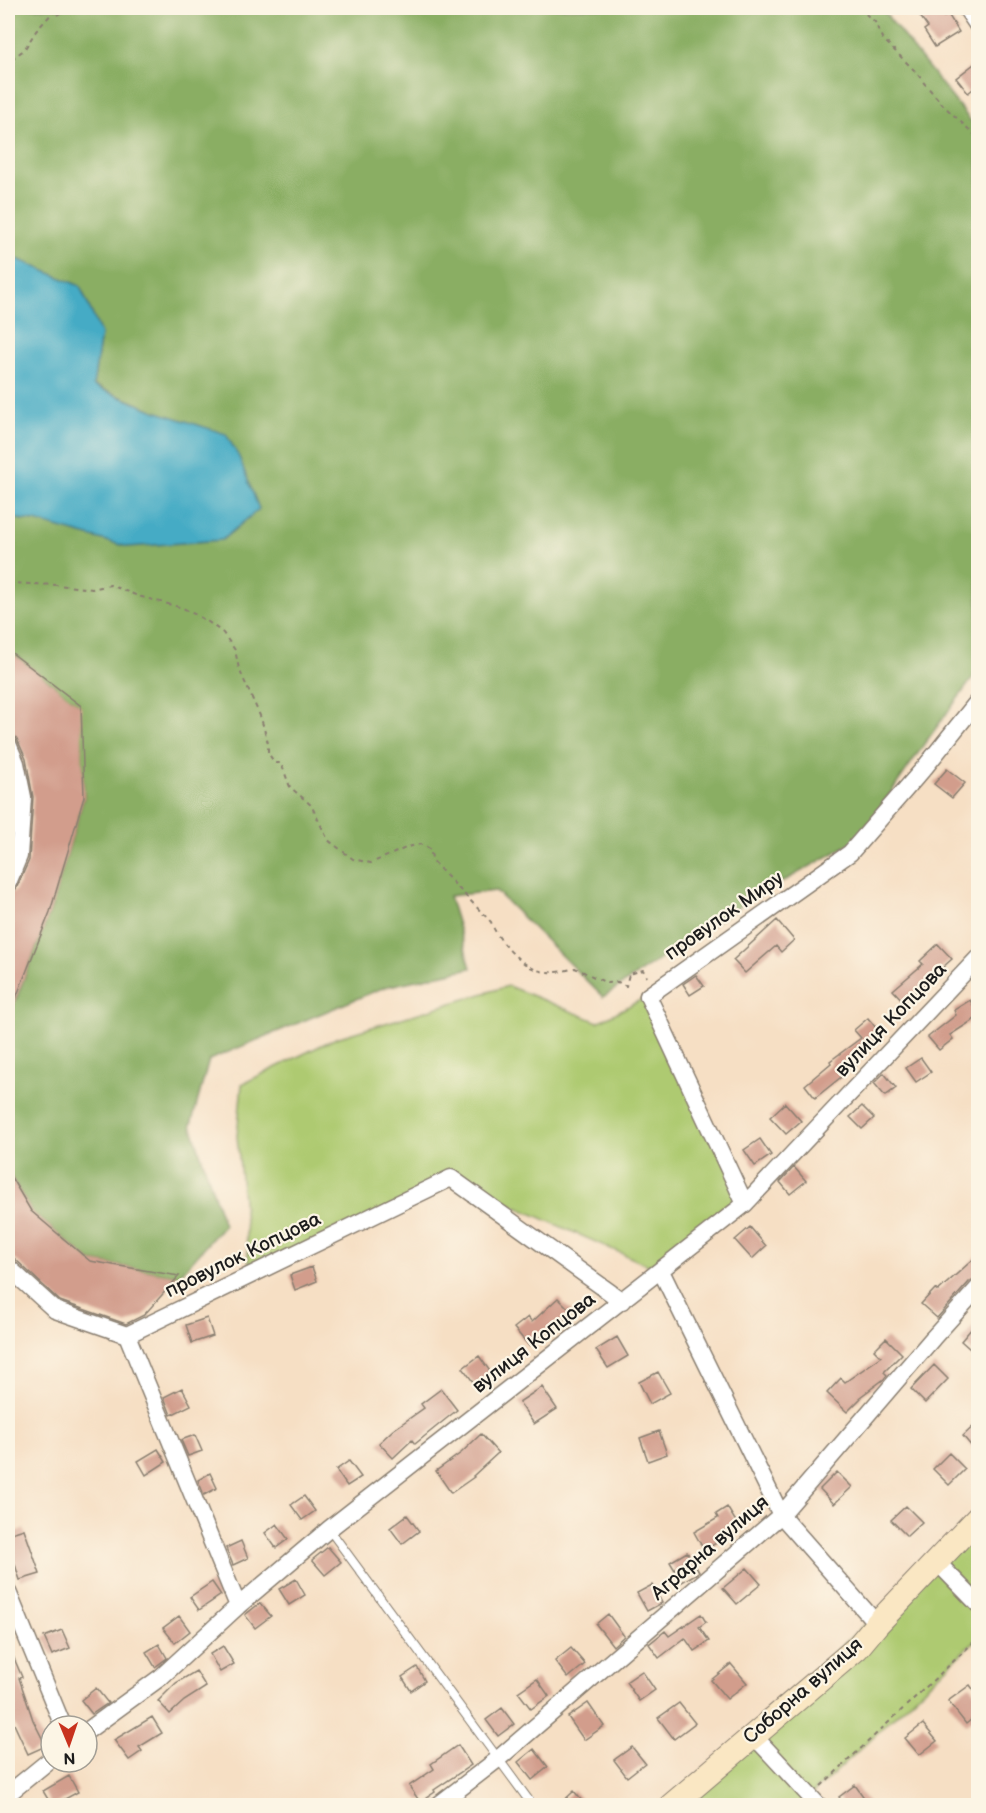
<svg xmlns="http://www.w3.org/2000/svg" width="986" height="1813" font-family="'Balsamiq Sans',sans-serif">
<style>
.green{fill:#aeca71;stroke:#657346;stroke-width:1.5}
.forest{fill:#8aae63;stroke:#536540;stroke-width:1.5}
.water{fill:#45abc5;stroke:#306470;stroke-width:1.5}
.building{fill:#d29d8c}
.lines{fill:none;stroke-linecap:round;stroke-linejoin:round}
.service-casing{stroke:#897e70;stroke-width:10}
.minor-casing{stroke:#897e70;stroke-width:19}
.secondary-casing{stroke:#897e70;stroke-width:26}
.path{stroke:#897e70;stroke-width:2;stroke-dasharray:4.5 4.5;stroke-linecap:butt}
.service{stroke:#fff;stroke-width:8}
.minor{stroke:#fff;stroke-width:16}
.secondary{stroke:#fae7c3;stroke-width:24}
.labels{text-anchor:middle;dominant-baseline:central;stroke-width:4.5;stroke-linejoin:round;paint-order:stroke}
.street-label{font-size:20px;fill:#1c1c1c;stroke:#fcf5e5}
</style>
<rect width="100%" height="100%" fill="#fcf5e5"/>
<filter id="ink" filterUnits="userSpaceOnUse"><feTurbulence type="fractalNoise" baseFrequency=".0167" numOctaves="2"/><feDisplacementMap in="SourceGraphic" scale="12" xChannelSelector="R" yChannelSelector="G"/><feConvolveMatrix kernelMatrix="1 2 1 2 8 2 1 2 1" color-interpolation-filters="sRGB"/></filter>
<filter id="wash" filterUnits="userSpaceOnUse"><feTurbulence type="fractalNoise" baseFrequency=".008" numOctaves="4" result="noise"/><feDisplacementMap in="SourceGraphic" scale="24" xChannelSelector="R" yChannelSelector="G"/><feGaussianBlur stdDeviation="1.35" result="paint"/><feColorMatrix in="noise" values="0 0 0 0 0 0 0 0 0 0 0 0 0 0 0 0 0 1.4 0 .05"/><feComposite in="paint" operator="in"/></filter>
<g filter="url(#wash)">
<rect width="100%" height="100%" fill="#f6dfc4"/>
<path class="green" d="M508,986l90,36 50,-26 97,208 -84,67 -210,-93 -201,97 -13,-139 5,-52 94,-46z
M978,1518v120l-167,157 8,10 -147,1z"/>
<path class="forest" d="M8,8h873l97,122v541l-53,72 -66,96 -116,65 -140,93 -107,-106 -47,5 22,72 -86,19 -176,73 -18,65 33,100 -45,51 -89,-15 -59,-50 -23,-39v-152l42,-108 34,-115 -4,-91 -72,-56v-132l27,3 120,-110 -62,-26 8,-51 -21,-48 -72,-31z"/>
<path class="water" d="M8,255l72,31 21,48 -8,52 62,25 71,23 13,23 20,52 -37,31 -94,7 -93,-26 -27,-3z"/>
<g id="blocks">
<path class="building" d="M914,8h23l7,9 4,-3 11,18 -24,15 -11,-17 4,-3z
M978,61v24l-10,8 -12,-15z
M8,650l73,56 3,91 -34,115 -42,106v-125l6,-1 3,-5 12,-27 4,-63 -7,-38 -9,-20 -3,-4 -6,-1z
M947,769l18,14 -13,15 -18,-14z
M777,920l17,20 -13,12 -5,-6 -31,27 -12,-13z
M938,944l14,15 -48,43 -11,-12 30,-26 -3,-3z
M696,975l8,11 -14,9 -7,-11z
M970,1000l8,13v4l-28,18 3,4 -14,11 -11,-13 28,-22 -2,-5z
M868,1018l13,16 -29,25 4,6 -41,33 -10,-13 26,-22 -1,-2 31,-23 -7,-8z
M921,1058l10,14 -15,10 -10,-14z
M884,1073l12,15 -11,8 -11,-13z
M785,1103l16,18 -15,13 -16,-17z
M862,1106l12,12 -12,11 -12,-12z
M760,1139l11,16 -16,11 -11,-16z
M794,1167l12,14 -16,13 -10,-12z
M8,1172l23,39 59,50 89,15 -35,39 -18,9 -66,-23 -45,-42 -7,-2z
M750,1227l16,19 -14,13 -17,-19z
M978,1255v23l-8,3 -33,37 -16,-14 14,-15 3,2z
M312,1267l5,14 -22,9 -5,-15z
M558,1298l14,14 -15,14 -1,-1 -27,21 -15,-18 14,-11 4,5z
M207,1318l6,18 -21,7 -6,-18z
M978,1321v35l-17,-15z
M617,1337l11,19 -20,12 -12,-18z
M886,1338l16,16 -18,18 3,3 -3,4 -24,18 1,1 -14,14 -20,-19 14,-15 4,4 36,-25 -7,-7z
M479,1356l13,18 -16,12 -13,-18z
M934,1365l14,14 -23,24 -14,-14z
M658,1372l12,21 -20,11 -11,-22z
M542,1387l15,22 -23,15 -15,-22z
M182,1388l9,17 -20,10 -7,-18z
M441,1389l16,21 -42,34 -3,-4 -19,18 -14,-15 14,-13 31,-22 -3,-4z
M978,1422v32l-15,-18z
M659,1431l8,23 -19,7 -8,-23z
M481,1434l17,19 -25,23 1,1 -23,16 -15,-22 25,-18z
M195,1435l7,16 -14,5 -7,-16z
M158,1449l8,13 -20,13 -8,-14z
M949,1453l16,16 -16,16 -16,-16z
M349,1461l12,16 -14,9 -11,-16z
M837,1472l15,15 -18,17 -14,-15z
M210,1473l7,15 -13,7 -6,-15z
M304,1496l11,15 -13,9 -11,-15z
M906,1506l16,16 -15,14 -16,-16z
M727,1507l11,18 -20,13 2,3 -16,9 -10,-18 24,-14 -2,-4z
M407,1515l12,16 -17,13 -12,-16z
M277,1524l11,15 -12,9 -11,-15z
M24,1529l16,45 -20,6 -12,-37v-9z
M241,1541l7,17 -15,7 -7,-17z
M328,1547l13,15 -16,13 -13,-15z
M687,1552l12,20 -17,10 -12,-20z
M747,1568l14,16 -24,20 -14,-16z
M296,1579l9,16 -16,10 -10,-16z
M212,1582l9,13 -22,15 -9,-13z
M652,1585l10,18 -15,8 -10,-18z
M260,1603l11,13 -16,12 -10,-13z
M608,1614l16,22 -11,10 -17,-22z
M701,1614l5,8 -7,5 10,14 -15,10 -9,-13 -26,20 -10,-14 16,-13 4,5z
M179,1616l11,15 -15,12 -12,-15z
M62,1630l8,18 -18,7 -8,-18z
M8,1644l14,33 -3,1 14,42 13,26 -18,8 -14,-30h-1l-5,-15z
M159,1644l8,14 -12,9 -9,-15z
M223,1646l11,18 -14,8 -10,-18z
M571,1648l14,16 -17,14 -13,-17z
M731,1664l16,19 -20,16 -16,-19z
M417,1667l8,14 -14,10 -9,-14z
M196,1671l10,16 -22,14 -14,13 -12,-13 18,-18z
M642,1671l13,19 -16,11 -13,-19z
M537,1679l12,17 -18,13 -13,-17z
M970,1685l8,11v18l-12,10 -18,-23z
M96,1688l12,15 -16,11 -11,-14z
M588,1703l16,23 -20,14 -16,-23z
M679,1703l16,20 -21,16 -16,-21z
M502,1708l12,16 -16,12 -12,-16z
M152,1717l10,16 -23,14 3,4 -13,9 -15,-20z
M923,1724l14,17 -18,14 -14,-17z
M458,1745l13,20 -37,25 1,2 -15,10 -11,-16 25,-17 -3,-5z
M632,1747l13,16 -18,14 -13,-17z
M534,1749l14,18 -16,13 -14,-18z
M69,1776l9,16 -26,14 -9,-15z
M855,1785l15,21h-25l-6,-9z
M574,1791l12,15h-28z"/>
</g>
</g>
<g filter="url(#ink)">
<use href="#blocks" fill-opacity="0" stroke="#897e70" stroke-width="1.5"/>
<g class="lines">
<defs>
<path id="service" d="M329,1529l204,277"/>
<path id="minor" d="M966,8l12,18
M8,744l8,19 7,34 -4,59 -11,27
M745,1204l-97,-208 202,-143 75,-86 53,-66
M8,1267l47,43 72,25
M661,1271l120,244 96,109
M127,1335l324,-157 171,123
M127,1335l111,271
M937,1562l41,42
M8,1592l55,134
M87,1731l74,-54 77,-71 91,-77 416,-325 233,-246
M753,1735l66,71
M8,1794l43,-35
M437,1806l61,-47 283,-244 152,-177 45,-50"/>
<path id="secondary" d="M671,1806l186,-158 20,-24 101,-106"/>
</defs>
<use href="#service" class="service-casing"/>
<use href="#minor" class="minor-casing"/>
<use href="#secondary" class="secondary-casing"/>
<path class="path" d="M859,8l16,14 7,16 35,35 7,10 21,24 33,31
M8,67l2,-7 14,-10 12,-19 18,-20 1,5 14,-8
M8,583l50,2 34,4 18,-4 28,11 45,12 24,13 16,12 12,17 4,19 22,49 7,25v10l7,10h6l9,24 21,18 17,35 25,19 18,4 37,-16 13,-3 9,5 3,13 6,6 52,54c6,17 28,42 46,48 12,4 25,2 38,-2l32,15 11,-1 8,4 3,-12 14,-4 4,7
M677,956l1,-5 15,-7
M821,1786l157,-148"/>
<use href="#service" class="service"/>
<use href="#minor" class="minor"/>
<use href="#secondary" class="secondary"/>
</g>
</g>
<g class="labels">
<g class="street-label">
<text transform="translate(724 916) rotate(-35)">провулок Миру</text>
<text transform="translate(891 1020) rotate(-46)">вулиця Копцова</text>
<text transform="translate(243 1255) rotate(-26)">провулок Копцова</text>
<text transform="translate(534 1343) rotate(-38)">вулиця Копцова</text>
<text transform="translate(710 1548) rotate(-41)">Аграрна вулиця</text>
<text transform="translate(803 1691) rotate(-41)">Соборна вулиця</text>
</g>
</g>
<rect width="986" height="1813" fill="none" stroke="#fcf5e5" stroke-width="30"/>
<g transform="translate(69 1744) rotate(178)"><circle r="28" fill="#fcf5e5" stroke="#a29e95" stroke-width="1.5"/>
<path d="M0-4.5L10 22L0 15L-10 22Z" fill="#c8321e"/>
<text y="-9" font-size="16" font-weight="bold" text-anchor="middle" fill="#1c1c1c">N</text>
</g>
</svg>
